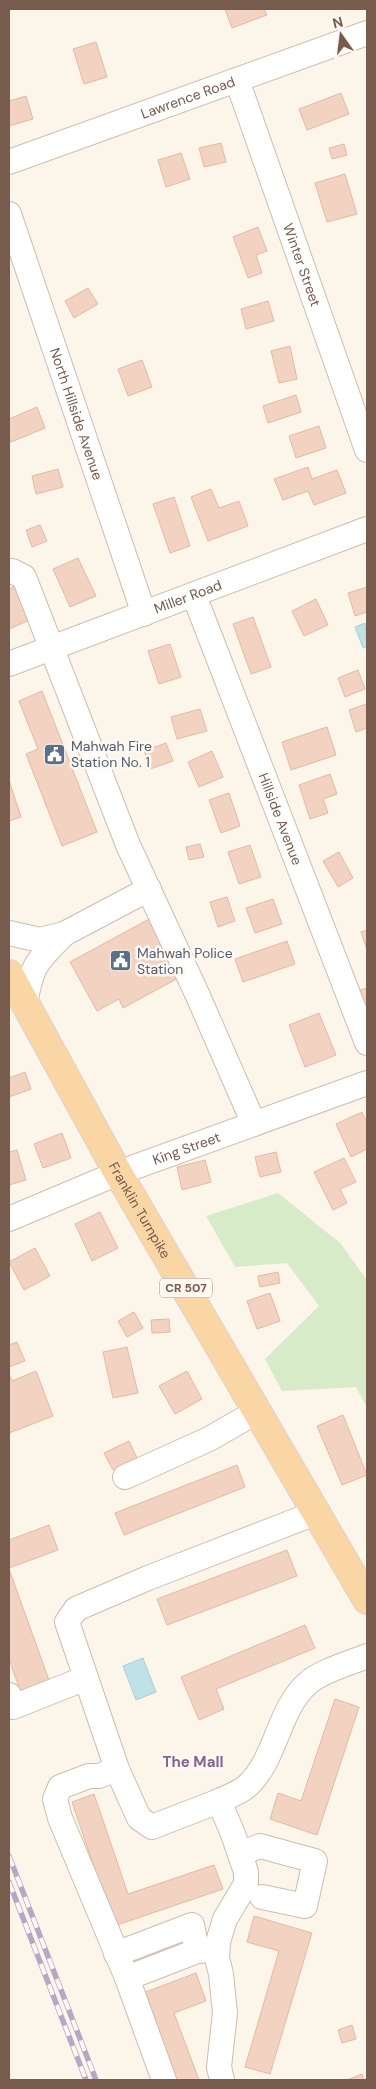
<svg xmlns="http://www.w3.org/2000/svg" width="376" height="2089" font-family="'DM Sans',sans-serif">
<style>
.green{fill:#d7ebc8}
.water{fill:#bee2e6;stroke:#a4d2d8}
.building{fill:#f2d3c2;stroke:#e4b9a2}
.lines{fill:none;stroke-linecap:round;stroke-linejoin:round}
.minor-casing{stroke:#cfbcaf;stroke-width:26}
.major-casing{stroke:#dcd4d1;stroke-width:30}
.minor{stroke:#fff;stroke-width:24}
.major{stroke:#f9d6a4;stroke-width:28}
.rail-casing{stroke:#b7a7c7;stroke-width:5.5}
.rail{stroke:#fff9f1;stroke-width:4;stroke-dasharray:11;stroke-linecap:butt}
.labels{text-anchor:middle;dominant-baseline:central;stroke-width:5;stroke-linejoin:round;paint-order:stroke}
.shield{fill:#fff9f1;stroke:#a08a7e;stroke-width:1}
.shield-label{font-size:12px;font-weight:bold;fill:#775b4d}
.street-label{font-size:14px;fill:#775b4d;stroke:#fff9f1}
.service-label{font-size:14px;fill:#4e5e75;stroke:#fff9f1;text-anchor:start}
.neighbourhood-label{font-size:15px;font-weight:bold;fill:#826693;stroke:#fff9f1}
</style>
<rect width="100%" height="100%" fill="#fcf5ea"/>
<path class="green" d="M278,1193l62,50 27,37v128l-11,-21 -74,4 -17,-32 54,-53 -32,-43 -52,4 -29,-51z"/>
<path class="water" d="M365,623l2,24 -4,1 -8,-21z
M143,1658l13,34 -20,8 -13,-34z"/>
<path class="building" d="M225,9h39l3,6 -35,13z
M96,42l11,35 -23,7 -11,-35z
M341,93l8,21 -42,16 -8,-21z
M26,96l7,23 -24,7v-25z
M221,143l5,19 -22,5 -5,-19z
M344,144l3,11 -15,4 -3,-11z
M181,153l9,26 -24,8 -8,-27z
M345,174l12,40 -30,8 -12,-39z
M258,227l9,24 -11,4 6,18 -14,5 -15,-41z
M88,288l10,16 -24,14 -9,-17z
M268,301l6,20 -28,8 -5,-20z
M290,346l7,33 -18,4 -8,-32z
M142,360l10,27 -24,9 -10,-27z
M296,395l5,17 -33,11 -5,-17z
M37,407l8,21 -34,14 -2,-6v-17z
M319,426l7,22 -30,10 -7,-22z
M308,467l4,12 25,-9 9,23 -32,12 -6,-14 -25,9 -9,-21z
M58,469l5,18 -27,7 -4,-18z
M211,489l8,19 20,-7 9,25 -40,15 -17,-44z
M174,497l16,49 -20,7 -17,-49z
M40,525l7,16 -15,6 -6,-17z
M78,558l18,38 -26,11 -17,-38z
M19,584l15,34 -25,11v-40z
M367,587v25l-12,4 -7,-23z
M316,599l12,26 -24,11 -12,-25z
M253,617l18,50 -20,7 -18,-50z
M170,644l11,33 -22,7 -11,-33z
M358,670l7,19 -20,8 -7,-19z
M42,691l55,141 -35,14 -36,-92 12,-5 -19,-48z
M366,704l1,24 -11,4 -7,-22z
M200,709l7,22 -30,8 -6,-22z
M327,727l9,28 -45,15 -9,-28z
M166,743l7,18 -23,8 -6,-18z
M212,751l11,26 -24,10 -11,-25z
M330,774l7,20 -14,5 5,14 -18,6 -11,-34z
M9,780l12,37 -12,4z
M229,793l11,33 -19,7 -12,-33z
M200,844l4,13 -15,3 -3,-13z
M250,845l11,32 -22,7 -11,-32z
M339,852l14,26 -15,9 -15,-26z
M227,897l8,24 -17,6 -8,-25z
M273,899l9,25 -27,9 -9,-25z
M151,918l31,58 -59,32 -4,-9 -22,12 -27,-49z
M367,930v20l-6,-18z
M287,941l8,23 -52,18 -8,-23z
M367,988v23h-1l-6,-21z
M319,1013l17,42 -31,12 -16,-42z
M25,1072l6,17 -22,8v-19z
M362,1112l5,11v26l-16,8 -15,-33z
M62,1133l9,25 -28,10 -9,-24z
M17,1150l9,30 -17,5v-33z
M276,1152l5,20 -21,5 -5,-20z
M344,1158l12,24 -16,7 7,14 -14,7 -19,-38z
M205,1160l6,22 -29,8 -5,-23z
M100,1212l18,36 -26,13 -17,-37z
M35,1248l15,28 -26,14 -15,-28z
M278,1272l2,11 -20,4 -2,-11z
M270,1293l10,28 -23,8 -10,-28z
M134,1312l9,16 -16,9 -9,-16z
M169,1319l1,13 -18,1 -1,-13z
M17,1342l8,19 -16,6v-22z
M127,1347l11,46 -25,5 -10,-46z
M36,1371l17,45 -44,17v-60l3,8z
M187,1371l15,28 -27,15 -16,-28z
M343,1415l24,60 -25,10 -25,-59z
M129,1441l8,17 -24,12 -9,-17z
M237,1465l8,22 -121,48 -9,-22z
M49,1525l9,25 -49,18v-28z
M287,1550l10,26 -130,49 -10,-26z
M9,1569l41,114 -29,10 -12,-34z
M305,1625l10,23 -99,41 8,20 -25,11 -18,-43z
M335,1699l24,8 -42,128 -47,-16 8,-26 23,8z
M94,1794l34,100 86,-29 9,24 -109,37 -42,-124z
M254,1916l58,17 -42,141 -25,-7 34,-116 -32,-9z
M196,1973l10,28 -32,12 25,67h-24l-32,-87z
M352,2025l4,14 -14,4 -4,-13z
M362,2074l2,6h-17z"/>
<g class="lines">
<defs>
<g id="minor">
<path id="s1" d="M237,80l130,370"/>
<path id="s2" d="M9,162l358,-129"/>
<path id="s3" d="M9,214l135,400"/>
<path d="M9,572l3,-1 12,6 104,268 70,151 56,128"/>
<path id="s4" d="M194,595l173,448"/>
<path id="s5" d="M9,664l358,-135"/>
<path d="M9,933l31,7 24,-6 85,-45"/>
<path d="M25,1004c7,-39 11,-42 39,-70"/>
<path id="s6" d="M9,1219l109,-46 249,-90"/>
<path d="M125,1477l84,-38 49,-28"/>
<path d="M9,1695l4,12 73,-29"/>
<path d="M117,1769l-18,7h-10l-29,11 -5,12 5,19 67,160 37,102"/>
<path d="M219,1801l-67,26 -13,-9 -22,-49 -50,-147 9,-13 72,-31 170,-66"/>
<path d="M240,1854l20,-8 55,15 -10,45 -43,-9"/>
<path d="M116,1954l76,-29 5,26"/>
<path d="M127,1978l70,-27 15,-1"/>
<path d="M222,2080l-3,-13 6,-54 -4,-39 -4,-16 1,-16 7,-23 21,-35v-12l-13,-38 -14,-33c8,-4 20,-8 27,-14 31,-27 31,-77 62,-104 13,-12 43,-20 59,-27"/>
</g>
<g id="major">
<path id="s7" d="M9,974l109,199 249,427"/>
</g>
</defs>
<use href="#minor" class="minor-casing"/>
<use href="#major" class="major-casing"/>
<use href="#minor" class="minor"/>
<use href="#major" class="major"/>
<defs>
<path id="rail" d="M9,1856l87,224
M9,1882l77,198"/>
</defs>
<use href="#rail" class="rail-casing"/>
<use href="#rail" class="rail"/>
</g>
<defs>
<symbol id="civic-square" viewBox="-11 -11 22 22"><rect x="-9" y="-9" width="18" height="18" rx="4" fill="#5c6f8a" stroke="#fff9f1"/><path d="M-.6-6.5H3V-4.5H.6V-3L4-1V1h2V6H-6V1h2V-1L-.6-3ZM-1.2 2.5V6h2.4V2.5Z" fill="#fff"/></symbol>
</defs>
<g fill-rule="evenodd">
<use href="#civic-square" x="42" y="742" width="25" height="25"/>
<use href="#civic-square" x="108" y="948" width="25" height="25"/>
</g>
<g class="labels">
<rect class="shield" x="160" y="1278.5" width="52" height="19" rx="4"/>
<g class="shield-label">
<text x="186" y="1288">CR 507</text>
</g>
<g class="street-label">
<text stroke="none"><textPath href="#s2" startOffset="190">Lawrence Road</textPath></text>
<text stroke="none"><textPath href="#s1" startOffset="196">Winter Street</textPath></text>
<text stroke="none"><textPath href="#s3" startOffset="211">North Hillside Avenue</textPath></text>
<text stroke="none"><textPath href="#s5" startOffset="191">Miller Road</textPath></text>
<text stroke="none"><textPath href="#s4" startOffset="240">Hillside Avenue</textPath></text>
<text stroke="none"><textPath href="#s6" startOffset="191">King Street</textPath></text>
<text stroke="none"><textPath href="#s7" startOffset="270">Franklin Turnpike</textPath></text>
</g>
<g class="service-label">
<text x="71" y="746">Mahwah Fire<tspan x="71" dy="16">Station No. 1</tspan></text>
<text x="137" y="953">Mahwah Police<tspan x="137" dy="16">Station</tspan></text>
</g>
<g class="neighbourhood-label">
<text x="193" y="1762">The Mall</text>
</g>
</g>
<rect width="376" height="2089" fill="none" stroke="#775b4d" stroke-width="20"/>
<g transform="translate(341 35) rotate(346)" stroke="#fff9f1" stroke-width="4" paint-order="stroke">
<path d="M0-4L9 19L0 12L-9 19Z" fill="#775b4d"/>
<text y="-8" font-size="14" font-weight="bold" text-anchor="middle" fill="#775b4d">N</text>
</g>
</svg>
